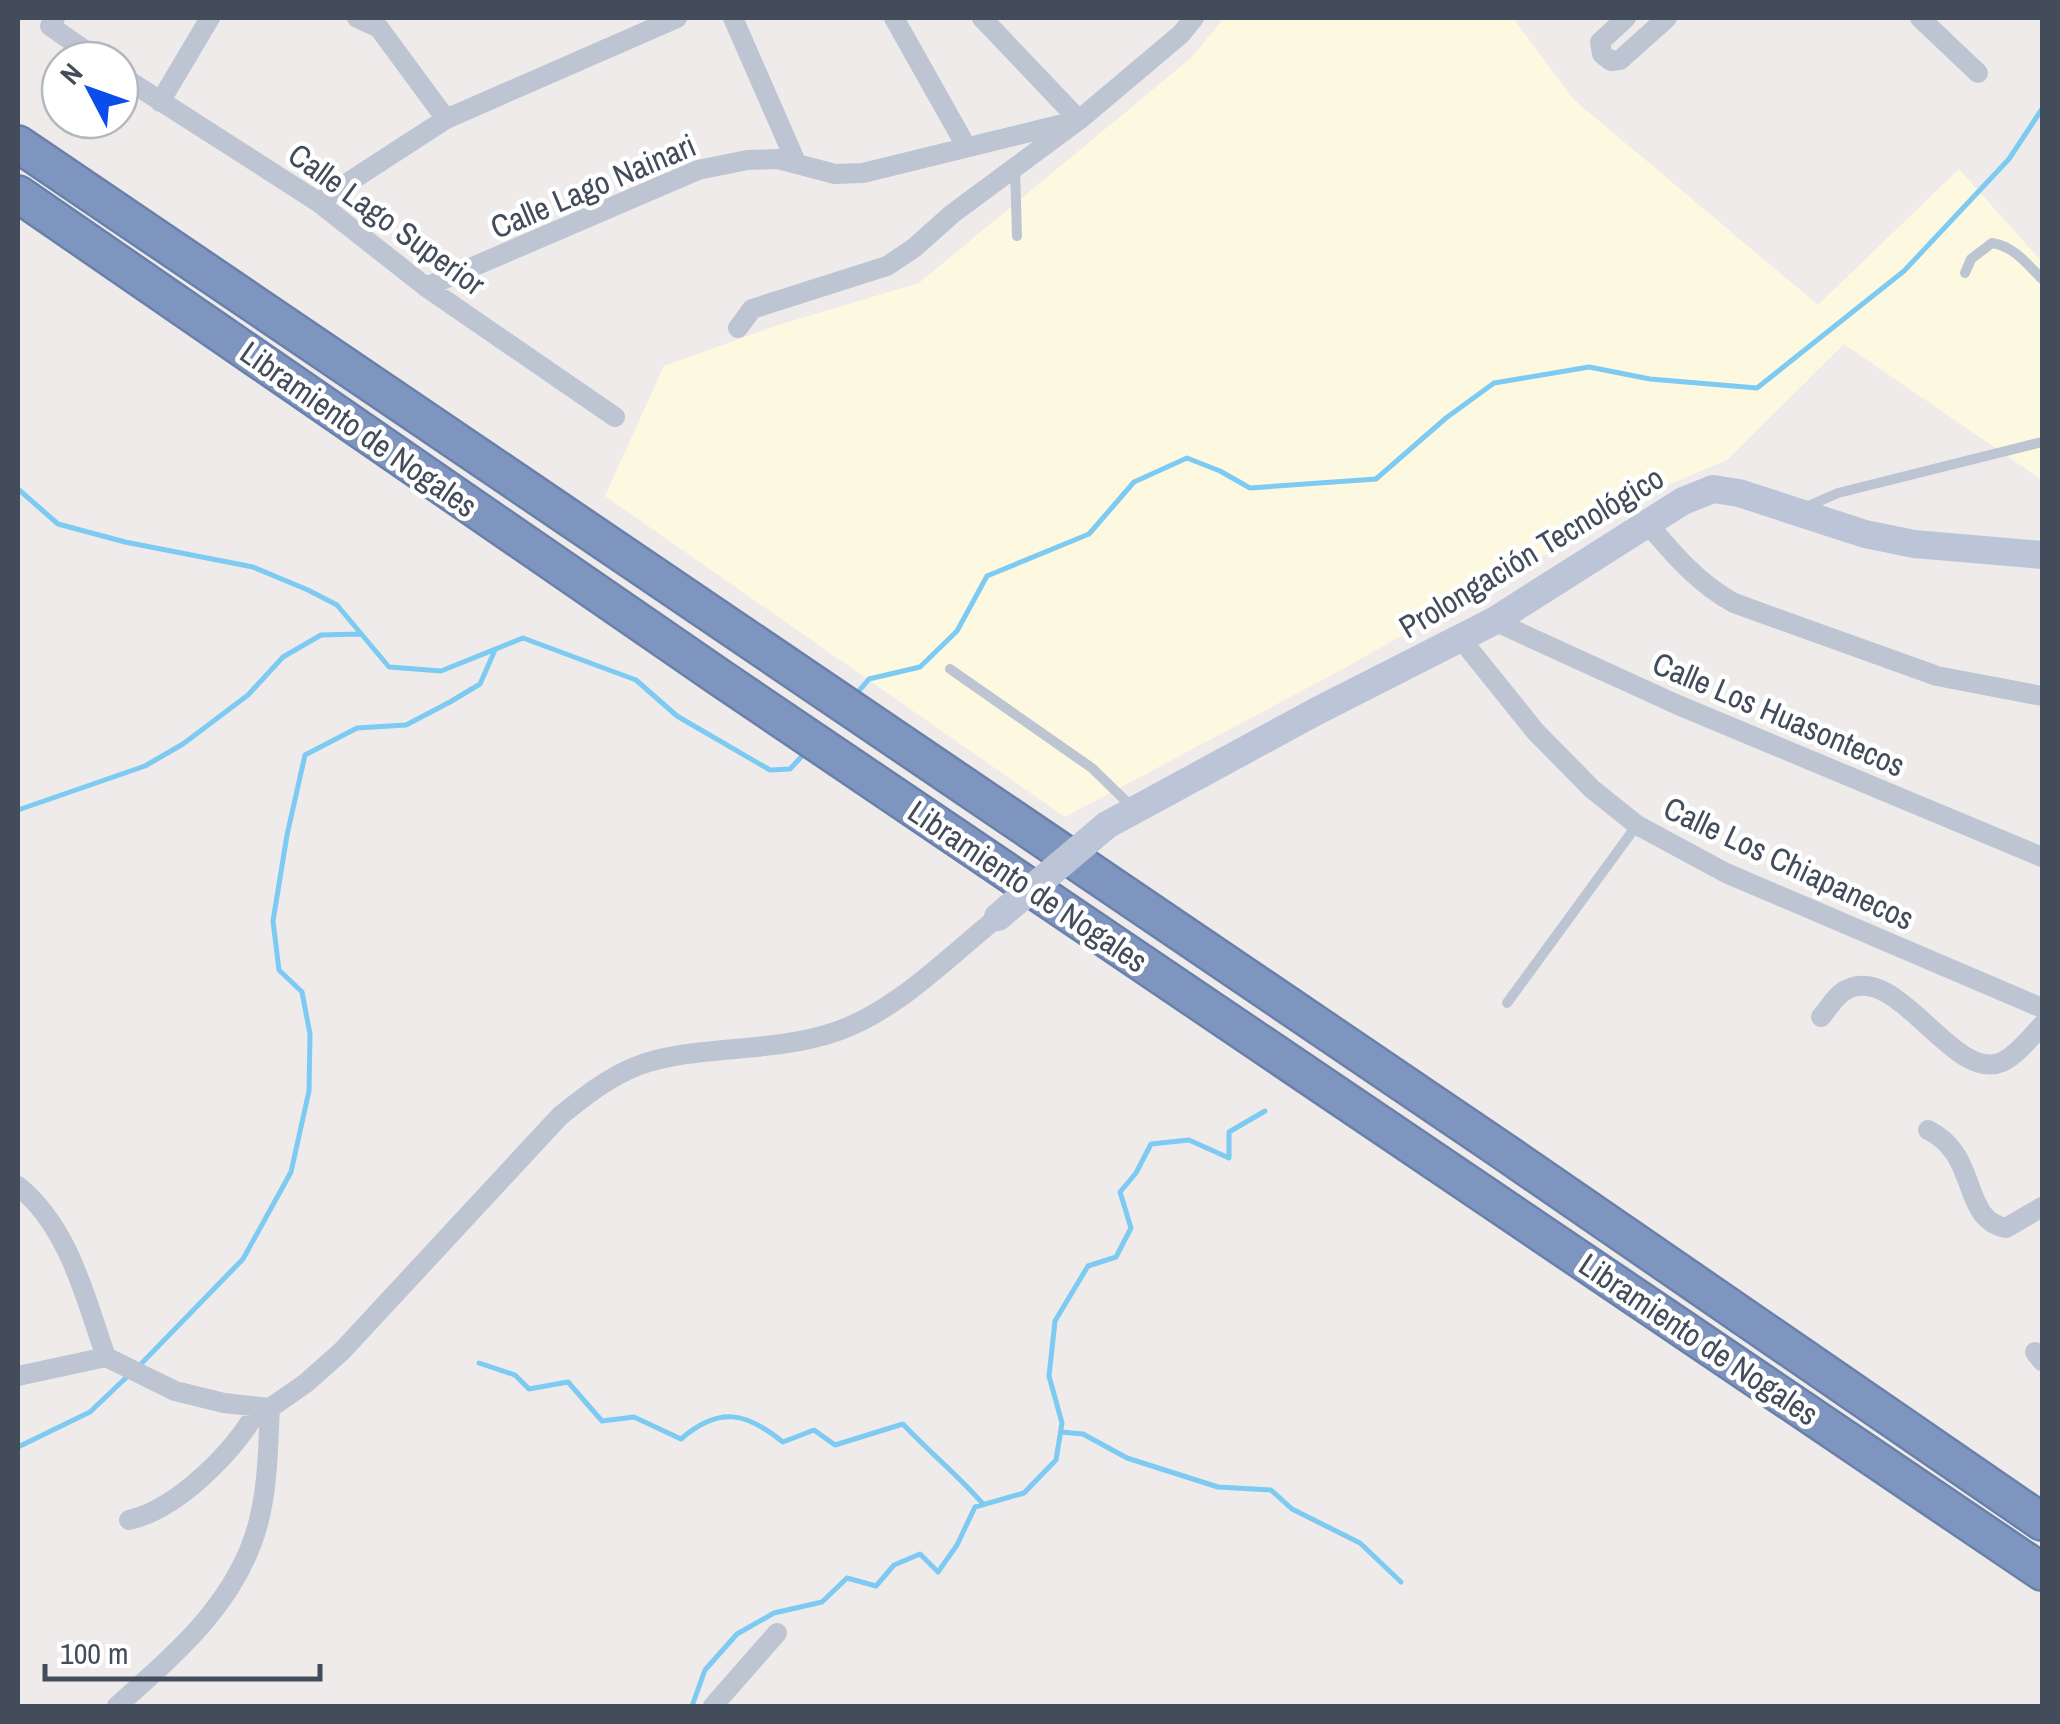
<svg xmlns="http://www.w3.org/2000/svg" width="2060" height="1724" font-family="'Archivo Narrow',sans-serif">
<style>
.commercial{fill:#fdf9e1}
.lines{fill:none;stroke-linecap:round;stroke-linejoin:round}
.stream{stroke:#7dcaf2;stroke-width:5}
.highway-casing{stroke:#6980ab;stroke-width:40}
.lane{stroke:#bdc5d3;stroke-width:10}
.street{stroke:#bdc5d3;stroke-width:20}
.secondary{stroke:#bcc5d7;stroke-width:28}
.highway{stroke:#7e95c0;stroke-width:35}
.secondary-bridge{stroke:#bcc5d7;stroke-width:28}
.labels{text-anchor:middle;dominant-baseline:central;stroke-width:9;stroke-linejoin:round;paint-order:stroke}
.street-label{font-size:32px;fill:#434c5a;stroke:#fff}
</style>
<rect width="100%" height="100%" fill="#efebeb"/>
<path class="commercial" d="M1224,18h289l60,81 245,206 141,-136 83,93v218l-198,-136 -117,116 -57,24 -329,186 -276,147 -460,-321 59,-130 111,-40 144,-43 271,-224z"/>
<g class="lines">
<path class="stream" d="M18,489l40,35 67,18 128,25 55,23 29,15 52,62 52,4 82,-33 113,42 41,36 93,54 20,-1 12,-13
M858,692l11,-13 51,-12 37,-36 30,-55 102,-42 45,-52 53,-24 33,13 30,17 126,-9 70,-61 48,-35 95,-16 61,12 107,9 147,-117 105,-112 33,-50
M18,810l127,-44 38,-22 65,-49 35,-38 38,-22 40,-1
M479,1363l36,12 14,14 39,-7 34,39 32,-4 47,22c38,-33 65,-27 102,3l31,-12 21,15 68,-21c26,28 55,51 80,80
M139,1366l104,-107 48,-87 18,-81 1,-57 -8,-42 -23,-22 -6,-49 14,-86 18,-80 52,-27 49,-3 44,-23 30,-18 15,-34
M1061,1432l22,2 44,24 91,29 53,3 21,19 68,34 41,39
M18,1447l72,-35 41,-39
M692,1706l13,-36 32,-36 37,-21 48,-11 25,-24 29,8 18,-21 26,-11 18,18 19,-27 18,-38 49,-14 32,-33 6,-37 -13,-47 6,-55 33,-55 28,-9 15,-29 -11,-36 16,-19 15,-29 38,-4 40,18v-26l36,-21"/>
<defs>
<path id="highway" d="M18,144l1482,1005 542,373
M18,194l704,485 1320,893"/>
</defs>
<use href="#highway" class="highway-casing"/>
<path class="lane" d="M1015,168l2,68
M1965,273l6,-14 21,-16c22,3 36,22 50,36
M1806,507l32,-14 204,-51
M950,669l142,99 41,40
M1507,1003l130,-178"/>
<path class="street" d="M55,18l-5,8 49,34
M357,18l22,10 67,91
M733,18l63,144
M894,18l72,128
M982,18l97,102
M1626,18l-26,24 2,12 9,7 9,-1 47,-42
M1920,18l58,55
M120,75l198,127 108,85 189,130
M160,102l50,-84
M318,202l128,-83 231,-101
M426,287l272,-117 49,-10 31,-1 57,15 28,-1 216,-53
M738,328l14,-19 135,-43 27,-18 38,-34 127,-94 102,-86 13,-16
M1648,524c26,31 51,60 86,79l203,73 105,20
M1494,621l184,84 364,152
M1461,639l74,92 57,58 45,36 89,48 316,135
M1821,1017c8,-9 15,-23 27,-28 52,-24 105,94 154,73 15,-7 29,-25 40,-37
M1928,1130c52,25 32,89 78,98l36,-21
M18,1186c51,41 67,111 88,171
M2035,1352l7,9
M18,1376l88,-19 69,34 49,12 46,5 36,-25 36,-32 218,-235c25,-20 47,-38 77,-50 59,-22 133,-12 198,-34 62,-21 112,-74 163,-115
M129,1520c49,-11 107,-70 130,-113
M117,1706c58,-52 120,-103 141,-182 10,-37 10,-78 12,-116
M713,1706l64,-73"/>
<path class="secondary" d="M1107,825l210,-114 177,-90 189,-120 30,-12 26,4 126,41 49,10 128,11"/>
<use href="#highway" class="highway"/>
<path class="secondary-bridge" d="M998,917l109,-92"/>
</g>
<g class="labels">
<g class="street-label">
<text transform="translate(593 186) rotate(-23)">Calle Lago Nainari</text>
<text transform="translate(387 219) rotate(36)">Calle Lago Superior</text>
<text transform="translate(359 429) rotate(35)">Libramiento de Nogales</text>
<text transform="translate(1531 552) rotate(-31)">Prolongación Tecnológico</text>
<text transform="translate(1779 714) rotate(23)">Calle Los Huasontecos</text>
<text transform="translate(1789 863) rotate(25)">Calle Los Chiapanecos</text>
<text transform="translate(1028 886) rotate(34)">Libramiento de Nogales</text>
<text transform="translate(1699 1339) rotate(34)">Libramiento de Nogales</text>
</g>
</g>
<rect width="2060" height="1724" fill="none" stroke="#434c5a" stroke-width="40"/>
<g transform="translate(90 90) rotate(311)"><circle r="48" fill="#ffffff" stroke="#b4b7bd" stroke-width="2.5"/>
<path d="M0-8L18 38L0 25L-18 38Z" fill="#0a4dea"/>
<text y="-15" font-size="28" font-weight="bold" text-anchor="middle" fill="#434c5a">N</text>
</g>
<path d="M45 1664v15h275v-15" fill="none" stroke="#434c5a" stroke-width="5"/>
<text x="60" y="1664" font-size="30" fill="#434c5a" stroke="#ffffff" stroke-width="8" paint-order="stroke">100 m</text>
</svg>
